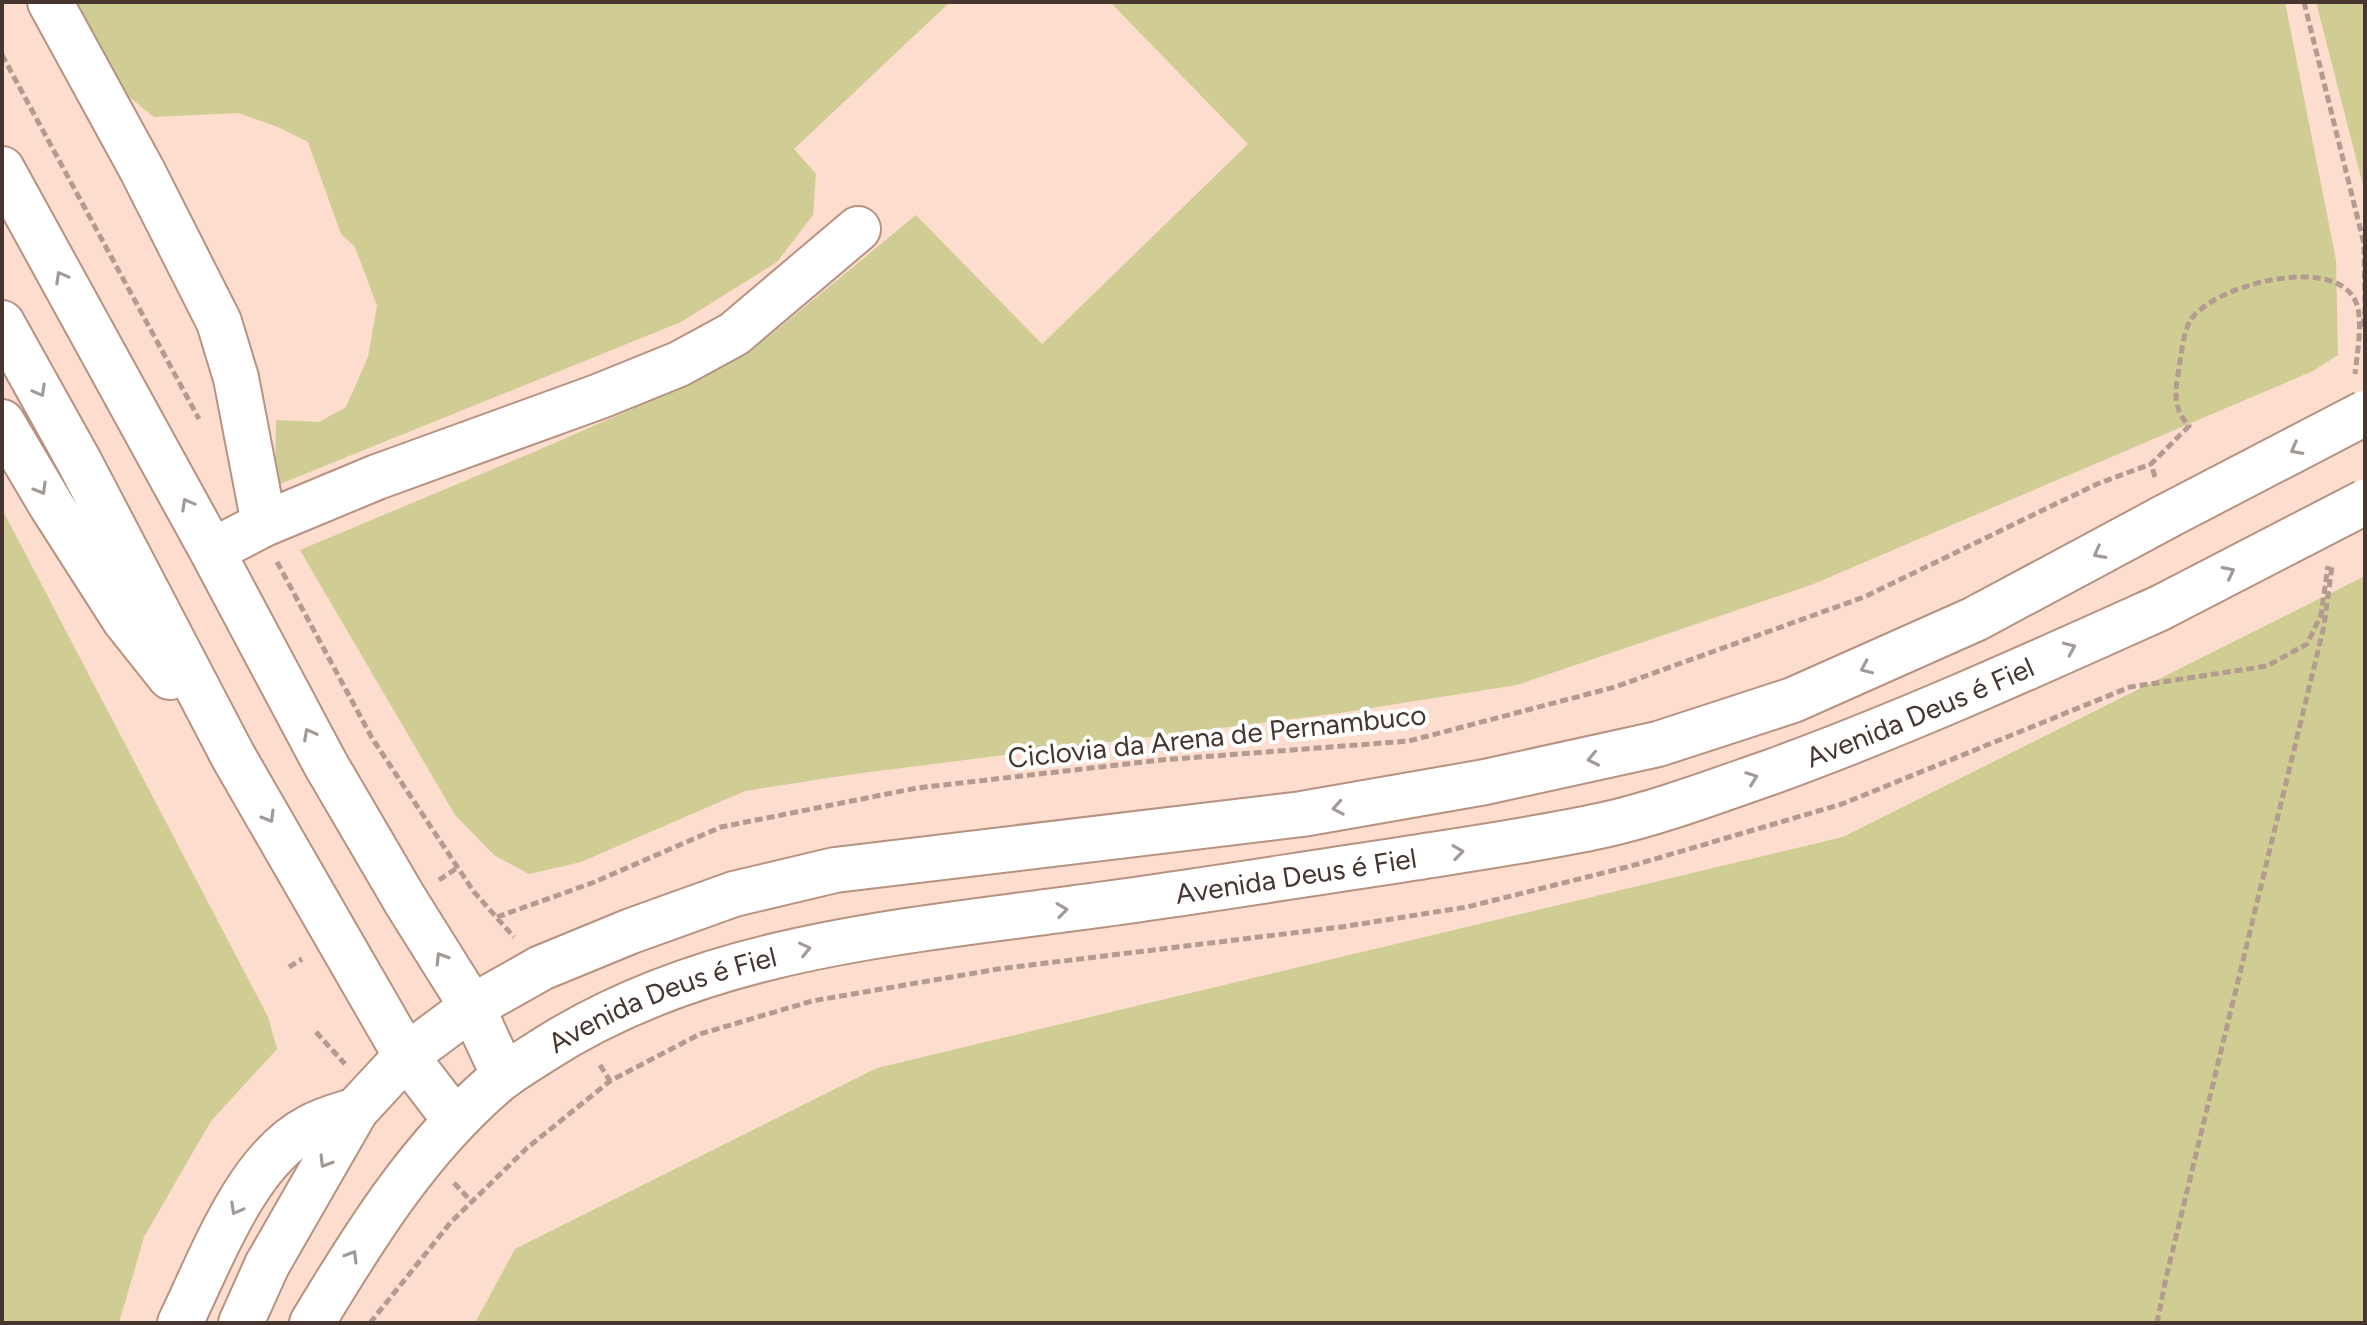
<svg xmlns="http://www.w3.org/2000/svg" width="2367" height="1325" font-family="Figtree,sans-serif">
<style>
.green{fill:#cfcd94}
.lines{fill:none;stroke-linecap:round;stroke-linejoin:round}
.minor-casing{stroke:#b79281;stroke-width:48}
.major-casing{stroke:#b79281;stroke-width:48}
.path{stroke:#b49b8f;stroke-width:5;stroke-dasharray:8 4;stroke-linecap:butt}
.minor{stroke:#fff;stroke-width:44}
.major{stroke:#fff;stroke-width:44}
.major-bridge-casing{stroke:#b79281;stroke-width:48;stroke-linecap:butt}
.major-bridge{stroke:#fff;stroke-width:44}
.oneway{stroke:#a29a97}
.labels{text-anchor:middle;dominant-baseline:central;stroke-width:8;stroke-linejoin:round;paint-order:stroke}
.street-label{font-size:28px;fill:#46362f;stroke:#fff}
</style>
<rect width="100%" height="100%" fill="#fdddce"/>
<path class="green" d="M74,2h876l-156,147 22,25 -3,41 -36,47 -96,60 -406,164 1,-66 43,2 27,-15 22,-50 9,-51 -22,-59 -14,-13 -33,-92 -30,-15 -40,-14 -84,4 -41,-33z
M1110,2h1175l51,258 2,95 -25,16 -502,214 -294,100 -178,28 -485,61 -109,17 -164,71 -52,12 -35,-19 -39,-40 -155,-265 248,-104 156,-69 63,-39 149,-123 126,129 206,-200z
M2316,2h49v191z
M2,509l266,508 9,32 -66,72 -67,116 -25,86h-117z
M2365,576v747h-1890l40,-74 362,-181 966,-231z"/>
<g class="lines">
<defs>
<path id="minor" d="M50,2l92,168 77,152 17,56 28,146
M2,169l210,382 114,214 79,135 67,107 32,69
M2,323l78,140 153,293 173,300 49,64
M2,422l49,83 73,114 46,58
M212,551l52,-27 113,-47 223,-81 79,-32 55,-30 124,-105"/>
<g id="major">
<path d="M180,1323c31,-63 66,-163 130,-196 14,-8 31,-12 46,-17"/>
<path d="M241,1323l26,-58 89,-155 50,-54 66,-49 69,-39 90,-37 103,-37 101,-24 467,-56 183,-32 173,-38 135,-44 182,-81 192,-103"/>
<path id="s1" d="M312,1323c53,-88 108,-177 188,-244 13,-10 28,-19 42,-28 159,-103 351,-118 533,-143 102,-13 204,-30 305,-45 75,-12 150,-22 224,-38 57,-13 112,-34 167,-53 132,-48 260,-106 389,-164"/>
</g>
</defs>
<use href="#minor" class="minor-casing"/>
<use href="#major" class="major-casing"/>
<path class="path" d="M2304,2l60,242 1,66 -3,20
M2,55l197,364
M2155,477l-4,-13 38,-38c-14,-15 -15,-30 -11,-51 2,-13 5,-42 12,-54 22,-36 142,-67 165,-21 9,17 2,55 0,74
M277,562l95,176 102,154 40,45
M439,880l18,-12
M497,917l95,-34 129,-56 196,-39 244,-28 248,-19 206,-54 249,-90 233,-113 54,-20
M289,967l13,-8
M316,1032l29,32
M600,1065l10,16
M454,1183l18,19
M370,1323l81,-101 76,-74 83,-67 90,-47 112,-33 186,-32 343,-42 126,-20 164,-41 211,-62 288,-117 137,-21 40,-22 14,-29 7,-49
M2157,1323l9,-45 158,-652 8,-60"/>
<use href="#minor" class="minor"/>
<use href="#major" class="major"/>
<defs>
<path id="major-bridge" d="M2167,516l198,-103
M2160,608l205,-106"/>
</defs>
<use href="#major-bridge" class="major-bridge-casing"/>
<use href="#major-bridge" class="major-bridge"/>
</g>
<defs><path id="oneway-chevron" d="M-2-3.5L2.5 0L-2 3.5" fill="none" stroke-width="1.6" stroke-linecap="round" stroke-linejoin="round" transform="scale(2)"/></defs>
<g class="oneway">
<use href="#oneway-chevron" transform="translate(61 277) rotate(-119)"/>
<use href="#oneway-chevron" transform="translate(40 391) rotate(61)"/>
<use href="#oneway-chevron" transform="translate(2296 449) rotate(152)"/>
<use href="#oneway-chevron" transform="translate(41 489) rotate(60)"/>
<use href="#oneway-chevron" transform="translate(187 504) rotate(-119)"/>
<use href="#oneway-chevron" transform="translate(2099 553) rotate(152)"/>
<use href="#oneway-chevron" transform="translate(2229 572) rotate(-27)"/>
<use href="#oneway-chevron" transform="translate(2070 648) rotate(-24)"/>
<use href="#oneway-chevron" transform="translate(1866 668) rotate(156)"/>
<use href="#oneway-chevron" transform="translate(309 734) rotate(-118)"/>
<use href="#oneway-chevron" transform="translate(1593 759) rotate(168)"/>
<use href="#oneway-chevron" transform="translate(1752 778) rotate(-20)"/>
<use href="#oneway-chevron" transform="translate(1338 808) rotate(170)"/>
<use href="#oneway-chevron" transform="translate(269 817) rotate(60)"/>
<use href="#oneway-chevron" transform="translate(1458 852) rotate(-8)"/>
<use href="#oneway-chevron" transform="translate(1062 910) rotate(-8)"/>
<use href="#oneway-chevron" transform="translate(805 949) rotate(-13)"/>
<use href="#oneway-chevron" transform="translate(441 958) rotate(-122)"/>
<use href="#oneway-chevron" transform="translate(325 1162) rotate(121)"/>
<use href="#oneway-chevron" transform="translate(236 1209) rotate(119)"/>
<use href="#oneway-chevron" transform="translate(352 1256) rotate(-59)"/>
</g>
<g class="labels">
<g class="street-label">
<text stroke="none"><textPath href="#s1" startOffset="1788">Avenida Deus é Fiel</textPath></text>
<text transform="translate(1217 736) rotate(-6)">Ciclovia da Arena de Pernambuco</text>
<text stroke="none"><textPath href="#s1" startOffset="1140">Avenida Deus é Fiel</textPath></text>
<text stroke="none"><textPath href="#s1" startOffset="492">Avenida Deus é Fiel</textPath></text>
</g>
</g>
<rect width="2367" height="1325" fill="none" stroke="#46362f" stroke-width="8"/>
</svg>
